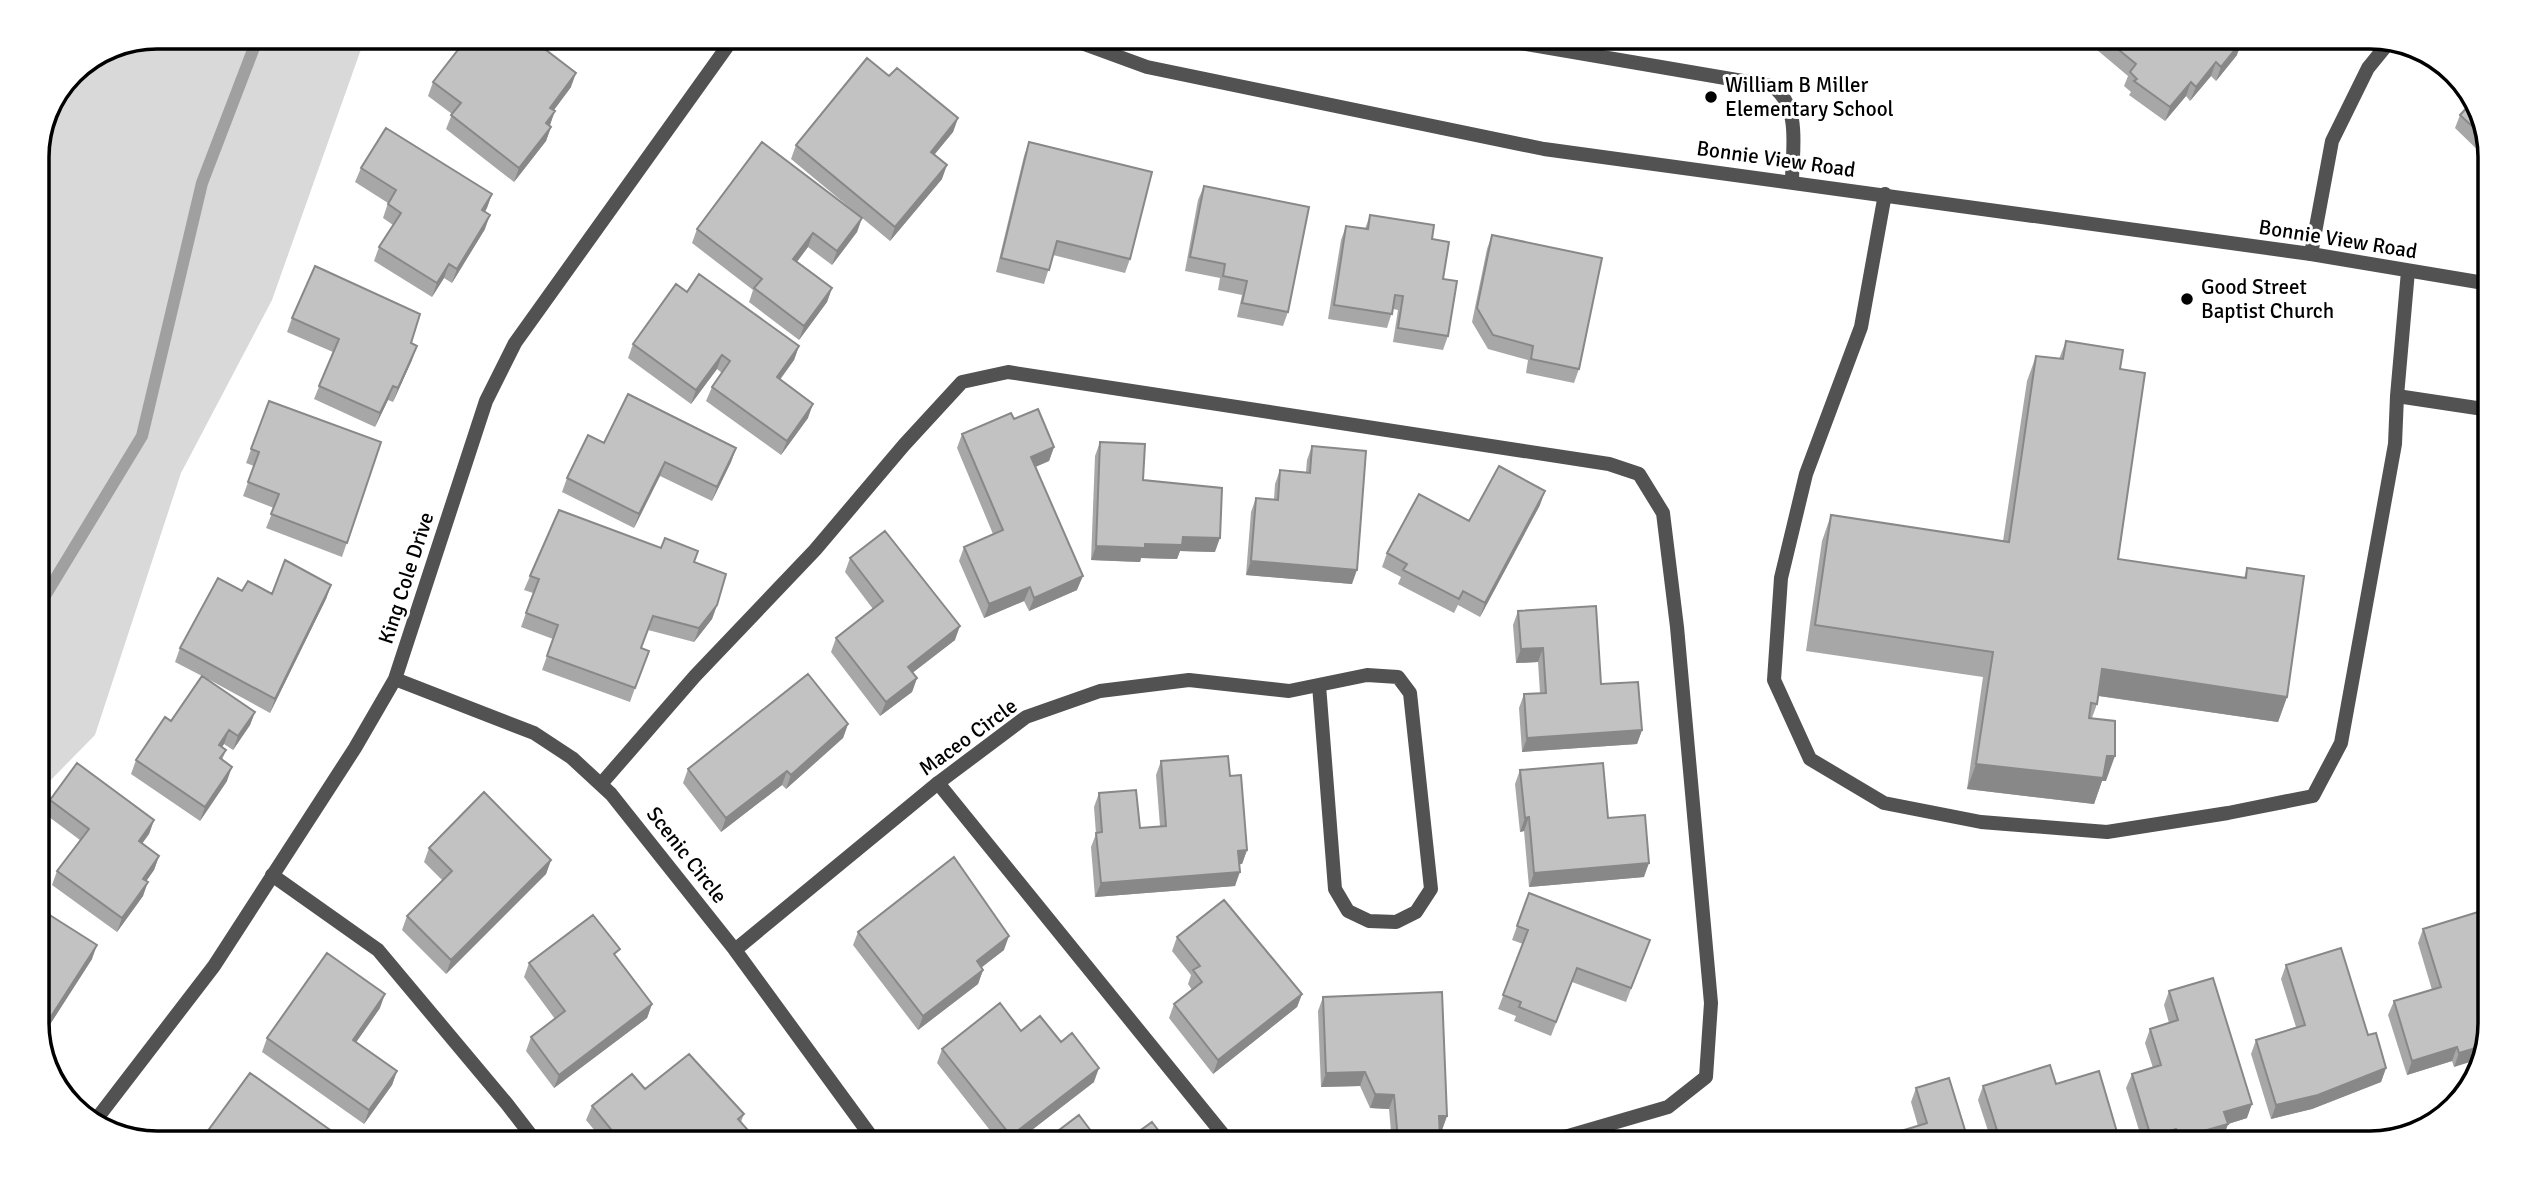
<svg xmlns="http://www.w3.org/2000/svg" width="2527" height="1180" font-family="Signika,sans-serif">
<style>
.green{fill:#d9d9d9}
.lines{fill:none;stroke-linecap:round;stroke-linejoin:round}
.stream{stroke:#a0a0a0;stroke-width:12}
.service{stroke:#525252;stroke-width:14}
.minor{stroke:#525252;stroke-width:14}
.tertiary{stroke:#525252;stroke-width:14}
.wall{fill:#a7a7a7}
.shaded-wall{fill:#888}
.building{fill:#c2c2c2;stroke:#888;stroke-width:2}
.poi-dot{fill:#000;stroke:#fff;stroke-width:2.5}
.labels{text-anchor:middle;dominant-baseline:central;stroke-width:6;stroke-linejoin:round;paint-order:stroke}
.poi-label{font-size:21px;fill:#000;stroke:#fff;text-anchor:start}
.street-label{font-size:21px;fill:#000;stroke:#fff}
.rim{fill:none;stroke:#000;stroke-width:3.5}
</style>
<rect width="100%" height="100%" fill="#fff"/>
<path class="green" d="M157,37h212l-9,15 -88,248 -91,173 -86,262 -58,59v-632l10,-15 -7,-4 32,-71 39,-26z"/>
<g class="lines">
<path class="stream" d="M37,609l105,-173 60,-253 56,-146"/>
<path class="service" d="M1485,37l287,49c30,21 20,64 20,96
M1885,194l-24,133 -55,147 -25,104 -7,102 36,79 74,44 97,19 126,10 121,-19 85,-17 28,-53 54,-299 2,-48 11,-125
M2397,396l93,14
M938,783l292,360
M601,784l94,-108 120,-126 89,-105 58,-63 46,-10 601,92 30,10 24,39 14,114 34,376 -5,74 -38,30 -124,36
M272,875l106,75 129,154 30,39"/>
<path class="minor" d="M2311,254l21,-113 36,-73 22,-27
M395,679l139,54 38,25 39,36 124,156 141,193
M735,950l203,-167 88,-66 74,-26 89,-11 100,11 78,-16 31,2 12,16 21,196 -15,23 -20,10 -27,-1 -21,-10 -13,-22 -16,-204
M95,1121l119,-155 141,-218 40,-69 91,-278 29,-58 219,-306"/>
<path class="tertiary" d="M1065,37l82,30 397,82 767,105 179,30"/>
</g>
<path class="wall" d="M2093,37h144v18l-21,26 -5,-5 -21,25 -4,-5 -21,25 -36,-26 2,-3 -7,-6 4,-10 -38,-32z
M889,76l69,42 -5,14 -19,23 8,24 -52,62 -99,-82 5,-14z
M433,82l138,5 -17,23 -4,15 1,2 -5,14 -32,41 -68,-53 6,-15 -24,-18z
M2473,101l17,49v12l-35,-34 5,-13z
M1029,142l101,117 -5,14 -72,-18 -9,29 -48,-12 28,-116z
M361,168l131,26 -7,18v17l-33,54 -8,-5 -12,19 -58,-36 5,-14 14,-22 -10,-7 5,-15 -33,-21z
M1204,186l84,126 -5,14 -46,-9 5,-22 -24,-5 2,-12 -35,-7 13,-71z
M1370,215l62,24 11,40 5,57 -5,14 -50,-8 5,-32 -5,-1 -6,19 -59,-9 13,-79 5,-14 19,3z
M862,218l-5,14 -25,33 -24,-18 -11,15 35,26 -5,14 -28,38 -50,-38 4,-12 -61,-47 5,-14z
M1492,235l87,134 -5,14 -48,-10 2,-13 -40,-11 -16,-27 15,-73z
M687,292l112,54 -5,14 -14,20 28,38 -27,37 -75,-54 6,-14 10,-14 -5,-4 -26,35 -63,-46 5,-14z
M292,318l119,25 1,17 -19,42 -5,-2 -13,27 -61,-28 19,-47 -46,-20z
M2066,341l54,28 -2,190 126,19 3,-10 40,129 -9,25 -180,-26 -1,8 -5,14 14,63h-4l-8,23 -127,-15 16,-112 -177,-26 16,-110 9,-26 172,26 24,-160 9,-25 23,3z
M269,401l112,41 -39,115 -76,-29 8,-20 -31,-12 11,-30 -8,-3z
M1014,419l40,28 -5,14 -14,6 42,123 -48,21 -5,-10 -40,17 -25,-57 5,-14 29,-13 -36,-86 5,-14z
M1100,442l43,38 72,72 -35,-1 -3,8 -36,-1 -1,4 -49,-2 4,-104z
M1312,446l40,138 -106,-9 5,-63 5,-14 18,1 1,-15 5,-14 26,2 1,-12z
M736,448l-5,14 -19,39 -52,-25 -26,52 -72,-36 5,-14z
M1540,505l-60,112 -22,-12 -4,8 -56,-29 3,-7 -19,-10 5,-14 82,-32z
M850,558l105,82 -43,33 5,5 -5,14 -32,24 -49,-64 5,-14 37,-29 -28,-37z
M694,562l23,43 -5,14 -18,23 -46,-12 -7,18 -6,40 -5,14 -88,-32 11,-31 -32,-12 12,-34 -9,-3 6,-14z
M331,585l-5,14 -56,114 -62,-34 47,33 -5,13 -17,25 -9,-6 -2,3 4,3 -4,10 5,21 -27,40 -69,-47 5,-14 35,-39 31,-45 -27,-14 5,-14 62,-57 30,3z
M1518,611l83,73 41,46 -5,14 -115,8 -3,-44 5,-14 16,-1 -2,-31 -22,1 -3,-38z
M848,724l-5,14 -57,51 -4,-4 -61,47 -38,-49 5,-14z
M1161,761l69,15 17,74 -5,14h-3l-4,22 -140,11 -4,-50 5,-13 -2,-27 5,-14 41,35 20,-2 -4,-51z
M1520,770l88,48 36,59 -115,10 -5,-56 -4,1 -5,-48z
M50,800l104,20 -5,14 -7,9 17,13 -5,14 -8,11 -3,15 -26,36 -65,-47 5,-14 23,-31 -35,-26z
M429,848l122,12 -5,14 -100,100 -44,-44 5,-14 36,-35 -19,-19z
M1529,893l121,47 -24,62 -54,-20 -21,54 -37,-15 2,-5 -18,-7 25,-65 -11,-4z
M37,907l55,52 -52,81 -3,-9z
M2423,929l67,94 -36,44 -2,-6 -45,14 -19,-60 6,-14 38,-11 -14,-47z
M858,932l146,18 -23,17 2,3 -5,14 -60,46 -65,-85z
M1177,937l125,57 -5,13 -84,67 -44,-56 5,-14 18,-14 -4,-6 3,-9 -19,-24z
M617,957l35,47 -5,14 -93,70 -28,-37 5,-14 24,-18 -31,-42 5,-14z
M2286,965l82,70 18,33 -5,14 -69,27 -41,10 -20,-65 5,-14 40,-13 -15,-48z
M2169,991l78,127 -19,6 -5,14 -19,5h-61l-17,-55 6,-14 21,-6 -8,-25 5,-14 19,-6 -5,-18z
M1323,997l124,119 -5,14h-3l-1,13h-46l-3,-34 -19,-1 -10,-22 -39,1 -3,-76z
M380,1008l-24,34 41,29 -5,14 -28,39 -102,-72 5,-14z
M1021,1031l40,11 33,40 -79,61h-15l-63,-80 5,-14z
M2056,1084l56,59h-120l-14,-43 5,-14z
M1916,1088l53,55h-105l1,-1 53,-16 -7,-24z
M645,1089l99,25 -3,8 13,15 -3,6h-146l-19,-23 6,-14z"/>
<path class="shaded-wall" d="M2242,41l-5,14 -21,26 5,-14z
M2216,62l-5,14 -21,25 6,-14z
M576,73l-5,14 -26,35 5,-14z
M2191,82l-5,14 -21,25 5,-14z
M555,111l-5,14 -4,-2z
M958,118l-5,14 -28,34 6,-14z
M551,127l-5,14 -32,41 5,-14z
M947,165l-5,14 -52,62 5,-14z
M492,194l-5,14 -10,16 5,-14z
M490,215l-5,14 -33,54 5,-14z
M862,218l-5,14 -25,33 5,-14z
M813,233l-5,14 -20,26 5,-14z
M449,264l-5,14 -12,19 5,-14z
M832,288l-5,14 -28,38 5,-14z
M417,346l-5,14 -19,42 5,-14z
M799,346l-5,14 -23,31 6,-14z
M722,355l-5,14 -26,35 5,-14z
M393,386l-5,14 -13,27 5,-14z
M813,404l-5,14 -27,37 6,-14z
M1054,447l-5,14 -23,10 5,-14z
M736,448l-5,14 -19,39 5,-14z
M665,462l-5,14 -26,52 5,-14z
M1545,491l-5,14 -60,112 5,-14z
M1183,537l37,1 -5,14 -35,-1 -3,8 -36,-1 -1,4 -49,-2 5,-14 49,-2z
M1251,561l106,9 -5,14 -106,-9z
M1083,576l-6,14 -48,21 5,-13z
M331,585l-5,14 -56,114 5,-14z
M1030,587l-6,14 -40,17 5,-14z
M717,605l-5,14 -18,23 5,-14z
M960,626l-5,14 -53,41 6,-14z
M1543,648l-5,14 -22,1 5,-14z
M2102,669l185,28 -9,25 -185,-27z
M917,678l-5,14 -32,24 6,-14z
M255,712l-5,13 -17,25 5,-14z
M848,724l-5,14 -57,51 5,-14z
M229,730l-5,14 -10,15 5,-14z
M1642,730l-5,14 -115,8 5,-14z
M2115,756l-9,25h-4l-8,23 -127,-15 9,-25z
M232,767l-5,14 -27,40 5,-14z
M787,771l-5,14 -61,47 5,-14z
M1529,817l-5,14 -4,1 5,-14z
M154,820l-5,14 -15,21 5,-14z
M1247,850l-5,14 -9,1 5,-14z
M159,856l-5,14 -16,23 5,-14z
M551,860l-5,14 -100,100 5,-14z
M1649,863l-5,14 -115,10 5,-14z
M1240,872l-5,14 -140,11 6,-14z
M148,882l-5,14 -26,36 5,-14z
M1009,936l-5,14 -32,25 5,-14z
M97,945l-5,14 -52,81 3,-11z
M983,970l-5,14 -60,46 5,-14z
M385,994l-5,14 -32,46 5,-14z
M1302,994l-5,13 -84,67 5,-14z
M652,1004l-5,14 -93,70 5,-13z
M2486,1045l-3,13 -29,9 5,-14z
M2457,1047l-5,14 -45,14 5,-14z
M1099,1068l-5,14 -79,61h-6l2,-7z
M2386,1068l-5,14 -69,27 -41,10 5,-14z
M397,1071l-5,14 -28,39 5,-14z
M1365,1072l-5,14 -39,1 5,-14z
M1375,1094l19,1 -5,14 -19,-1z
M2252,1104l-5,14 -19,6 -5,14 -19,5h-27l2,-5 45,-26z
M1439,1116h8l-5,14h-9z
M2176,1129l-5,14h-23l3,-6z
M2117,1132l-5,11h-33z
M1440,1138l-2,5h-41l1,-3z"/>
<path class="building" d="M468,37h61l47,36 -26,35 5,3 -9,12 5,4 -32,41 -68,-53 10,-12 -28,-21z
M2103,37h134l5,4 -21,26 -5,-5 -20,25 -5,-5 -21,25 -36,-26 3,-2 -7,-7 6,-8z
M867,58l22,18 8,-8 61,50 -27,34 16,13 -52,62 -99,-82z
M2473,101l14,39 -27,-25z
M386,128l106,66 -10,16 8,5 -33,54 -8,-5 -12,19 -58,-36 22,-34 -13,-9 8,-14 -35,-22z
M762,142l100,76 -25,33 -24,-18 -20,26 39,29 -28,38 -50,-38 8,-9 -65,-50z
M1029,142l123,30 -22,87 -73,-18 -8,29 -48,-12z
M1204,186l105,21 -21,105 -46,-9 5,-22 -24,-5 2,-12 -35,-7z
M1370,215l64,10 -2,14 17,3 -6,37 14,2 -9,55 -50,-8 5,-32 -8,-1 -3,19 -58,-9 12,-79 22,3z
M1492,235l110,23 -23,111 -48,-10 2,-13 -40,-11 -16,-27z
M315,266l105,48 -9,29 6,3 -19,42 -5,-2 -13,27 -61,-27 20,-47 -47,-21z
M699,274l100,72 -22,31 36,27 -26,37 -75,-54 18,-26 -8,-6 -26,35 -63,-46 43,-60 11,8z
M2066,341l57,9 -3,19 25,4 -27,186 128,19 1,-10 57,8 -17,121 -185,-28 -5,35 -6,-1 -2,15 26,3v35h-8l-4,22 -127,-14 17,-112 -178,-27 16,-110 178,27 27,-186 27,3z
M628,394l108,54 -19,39 -52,-25 -26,52 -72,-36 21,-43 16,8z
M269,401l112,41 -34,101 -76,-29 8,-20 -31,-12 11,-30 -8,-3z
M1038,409l16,38 -23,10 52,119 -49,22 -4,-11 -41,17 -25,-57 39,-17 -41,-96 49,-21 3,6z
M1100,442l45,2 -2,36 79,8 -2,50 -37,-1 -1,8 -37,-1v4l-49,-2z
M1312,446l54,5 -9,119 -106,-9 5,-63 22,2 2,-30 30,3z
M1499,466l46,25 -60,112 -22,-12 -4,8 -56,-29 4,-6 -20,-11 32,-59 50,27z
M559,510l102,38 4,-10 33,13 -4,11 32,12 -9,31 -18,23 -46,-12 -12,32 8,3 -14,37 -88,-32 11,-31 -32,-12 13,-34 -9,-3z
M885,531l75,95 -52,41 9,11 -31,24 -50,-64 47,-37 -33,-43z
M285,560l46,25 -56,114 -95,-51 38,-70 24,13 6,-10 24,13z
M1596,606l5,78 37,-2 4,48 -115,8 -3,-44 22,-1 -3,-45 -22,1 -3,-38z
M808,674l40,50 -57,51 -4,-4 -61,47 -38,-49z
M202,676l53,36 -17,24 -9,-6 -10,15 7,5 -6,8 12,9 -27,40 -69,-47 29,-43 6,4z
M1228,756l2,20 11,-1 6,75 -9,1 2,21 -139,11 -5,-50 6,-1 -3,-39 37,-3 4,38 26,-2 -5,-65z
M77,763l77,57 -15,21 20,15 -16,23 5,3 -26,36 -65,-47 32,-42 -39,-29z
M1603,763l5,55 37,-3 4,48 -115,10 -5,-56 -4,1 -5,-48z
M484,792l67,68 -100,100 -44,-44 45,-45 -23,-23z
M954,857l55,79 -32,25 6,9 -60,46 -65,-84z
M1529,893l121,47 -19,48 -54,-20 -21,54 -37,-15 2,-5 -18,-7 25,-65 -11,-4z
M1224,900l78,94 -84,66 -44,-56 28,-22 -9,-12 7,-4 -23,-29z
M37,907l60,38 -54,84 -6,-4z
M2478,912l12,36v75l-4,22 -27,8 -2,-6 -45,14 -18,-60 47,-14 -18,-58z
M593,915l27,34 -6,5 38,50 -93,71 -28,-38 34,-26 -36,-48z
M2341,948l27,87 8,-2 10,35 -68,27 -42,10 -20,-65 49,-15 -19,-60z
M327,953l58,41 -32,46 44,31 -28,39 -102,-72z
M2213,978l39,126 -28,8 4,12 -49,14 -3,-9 -25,8 -19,-63 29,-9 -11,-36 28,-9 -9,-29z
M1442,992l5,124h-8l1,22 -42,2 -4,-45 -19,-1 -10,-22 -39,1 -3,-76z
M1000,1003l21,28 19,-15 21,26 11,-9 27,35 -88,68 -69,-87z
M689,1054l55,60 -6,5 16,18 -8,6h-106l-6,-7 -8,7h-4l-30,-37 40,-32 13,15z
M2050,1065l6,19 43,-13 18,61 -38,11h-78l-18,-57z
M250,1073l90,64 -4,6h-137z
M1949,1078l20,65h-104v-1l62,-19 -11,-35z
M1079,1115l21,28h-58z
M1152,1122l16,21h-45z"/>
<g class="poi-dot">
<circle cx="1711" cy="97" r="7"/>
<circle cx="2187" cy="299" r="7"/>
</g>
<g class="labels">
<g class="poi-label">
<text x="1725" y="85">William B Miller<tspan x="1725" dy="24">Elementary School</tspan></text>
<text x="2201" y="287">Good Street<tspan x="2201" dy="24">Baptist Church</tspan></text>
</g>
<g class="street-label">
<text transform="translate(1776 159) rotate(8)">Bonnie View Road</text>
<text transform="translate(2338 239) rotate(9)">Bonnie View Road</text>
<text transform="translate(406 578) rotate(-72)">King Cole Drive</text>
<text transform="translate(968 737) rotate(-36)">Maceo Circle</text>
<text transform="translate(687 855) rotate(52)">Scenic Circle</text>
</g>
</g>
<path d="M0 0H2527V1180H0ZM157 49H2370A108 108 0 0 1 2478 157V1023A108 108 0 0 1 2370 1131H157A108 108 0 0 1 49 1023V157A108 108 0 0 1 157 49Z" fill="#fff" fill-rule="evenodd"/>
<path class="rim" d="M157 49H2370A108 108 0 0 1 2478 157V1023A108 108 0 0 1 2370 1131H157A108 108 0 0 1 49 1023V157A108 108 0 0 1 157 49Z"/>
</svg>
